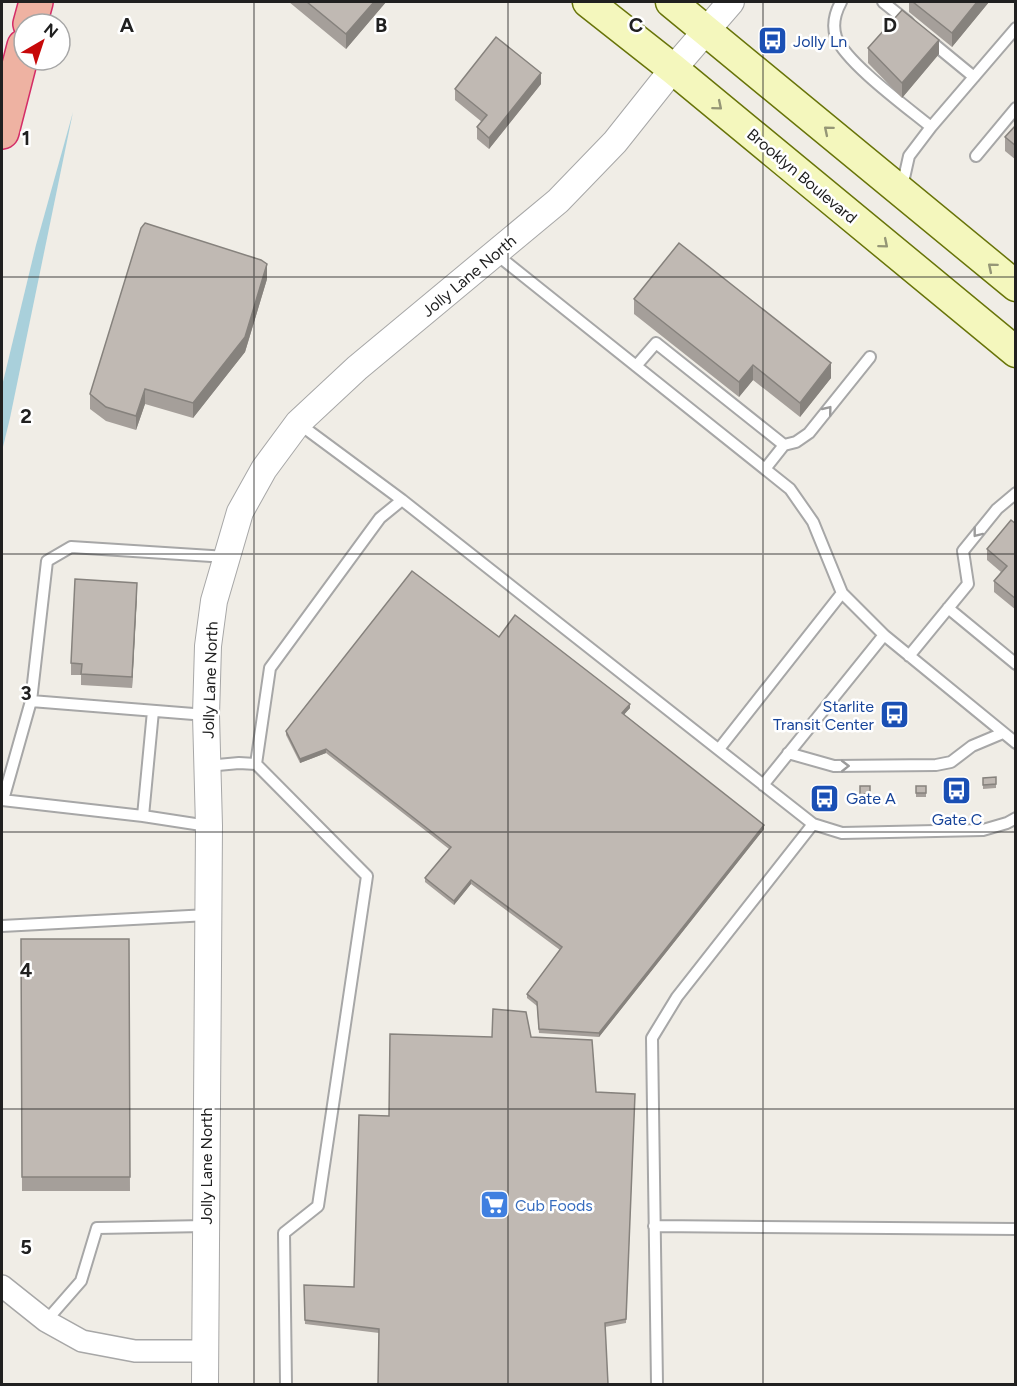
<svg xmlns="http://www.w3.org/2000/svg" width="1017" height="1386" font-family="Figtree,sans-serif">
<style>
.water{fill:#a9d0db}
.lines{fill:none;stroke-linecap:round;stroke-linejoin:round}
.service-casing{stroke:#a7a7a7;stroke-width:14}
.minor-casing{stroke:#a7a7a7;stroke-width:24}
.tertiary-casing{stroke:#a7a7a7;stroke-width:28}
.secondary-casing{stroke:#687409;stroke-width:33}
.trunk-casing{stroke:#d42d67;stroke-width:36}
.service{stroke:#fff;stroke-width:10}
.minor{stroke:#fff;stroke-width:21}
.tertiary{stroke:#fff;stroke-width:26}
.secondary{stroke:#f4f7bd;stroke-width:30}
.trunk{stroke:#eeb2a2;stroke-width:33}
.wall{fill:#a59f9a}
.shaded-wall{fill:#86827d}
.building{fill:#c0b9b3;stroke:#86827d;stroke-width:1.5}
.oneway{stroke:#959676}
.oneway2{stroke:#9b9b9b}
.grid{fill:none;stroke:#202020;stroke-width:1.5;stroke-opacity:0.55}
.labels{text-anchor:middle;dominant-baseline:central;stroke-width:5;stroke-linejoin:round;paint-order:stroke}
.transit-label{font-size:16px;fill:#164399;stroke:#fff;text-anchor:start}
.street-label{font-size:16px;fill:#202020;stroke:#fff}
.shop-label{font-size:16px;fill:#366cbe;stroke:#fff;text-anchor:start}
.grid-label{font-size:20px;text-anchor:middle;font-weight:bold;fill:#202020;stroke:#fff;stroke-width:5;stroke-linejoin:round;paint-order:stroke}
</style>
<rect width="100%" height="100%" fill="#f0ede6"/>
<path class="water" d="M73,112l-63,306 -8,33v-65l34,-141z"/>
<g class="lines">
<defs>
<path id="service" d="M841,2c-6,11 -9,23 -5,35 10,26 72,71 95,90l-22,29 -7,31
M883,2l25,20
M929,40l45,37
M931,127l85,-99
M976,156l40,-48
M496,254l294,235 23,33 29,71 42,42 132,108
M636,366l20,-23 128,102 -19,24
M298,423l104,77 411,324 29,9 141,-3 24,-7 9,-5
M784,445l12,-3 13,-9 61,-76
M948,608l68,56
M909,656l59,-72 -5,-33 34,-42 19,-16
M31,701l175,14
M719,749l123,-156
M788,753l46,13 102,-1 15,-3 21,-16 31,-13
M207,766l32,-3 17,1
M763,785l121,-150
M2,800l141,16 10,-105
M3,800l28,-99 16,-140 24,-14 156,10
M143,816l65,10
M2,926l206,-11
M654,1226l362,3
M46,1321l35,-40 16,-53 108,-2
M286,1384l-2,-151 34,-27 49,-330 -111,-112 14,-96 110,-150 22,-18
M657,1384l-5,-346 25,-41 136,-173"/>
<path id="minor" d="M2,1286l44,35 36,20 53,10h71"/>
<path id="tertiary" d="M205,1384l4,-558 -3,-111 2,-69 6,-45 26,-89 24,-43 34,-46 59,-55 201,-167 57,-59 58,-73 58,-67"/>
<path id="secondary" d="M588,2l85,67 343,283
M671,2l345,284"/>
<path id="trunk" d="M30,24l6,-22
M2,132l22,-86"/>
</defs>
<use href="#service" class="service-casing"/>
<use href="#minor" class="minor-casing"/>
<use href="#tertiary" class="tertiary-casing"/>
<use href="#secondary" class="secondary-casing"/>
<use href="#trunk" class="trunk-casing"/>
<use href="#service" class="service"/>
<use href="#minor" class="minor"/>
<use href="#tertiary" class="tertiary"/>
<use href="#secondary" class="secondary"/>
<use href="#trunk" class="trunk"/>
</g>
<path class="wall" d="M289,2h97l-40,47z
M909,2h80l-37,45 -43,-35z
M868,48l71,6 -37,44 -34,-35z
M541,84l-52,65 -12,-10v-12l5,-5 -27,-22v-11z
M1016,125v35l-11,-9v-14z
M267,279l-22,73 -52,66 -48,-14 -9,26 -30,-9 -16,-12v-15z
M634,299l197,79 -31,39 -47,-37 -14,17 -105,-83z
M1016,524v86l-22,-18v-11l7,-9 -14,-12v-11z
M137,594l-5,94 -51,-3v-10h-10v-12z
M499,637l131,71 -6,6 140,115 -165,208 -60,-4 -2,-27 -10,-8v-4l33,-44 -89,-66 -17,21 -29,-23v-4l24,-29 -123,-96 -26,10 -14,-28v-4z
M996,777v11l-13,1v-11z
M860,786h10v12h-10z
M916,786h10v11h-10z
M21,939h108l1,252h-108z
M492,1037h39l65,55 39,2 -9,229 -21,4 -226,6 -74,-9 -1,-39 50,2 35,-171z"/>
<path class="shaded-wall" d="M374,2h12l-40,47v-15z
M977,2h12l-37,45v-14z
M939,40v14l-37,44v-15z
M541,73v11l-52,65v-11z
M267,264v15l-22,73 -52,66v-15z
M831,363v15l-31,39v-14z
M753,365v15l-14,17v-15z
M145,389v15l-9,26v-14z
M137,583v11l-5,94v-11z
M630,704v4l-8,9v-4z
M326,749v4l-26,10v-4z
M764,825v4l-165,208v-4z
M471,880v4l-17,21v-4z"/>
<path class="building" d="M307,2h67l-28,32z
M913,2h64l-25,31z
M902,10l37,30 -37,43 -34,-35z
M496,37l45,36 -52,65 -12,-11 10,-12 -32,-26z
M1016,125v21l-11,-9z
M145,223l116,37 6,4 -22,73 -52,66 -48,-14 -9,27 -30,-9 -16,-13 51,-166z
M679,243l152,120 -31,40 -47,-38 -14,17 -105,-83z
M1011,520l5,4v75l-22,-18 13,-15 -20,-17z
M412,571l87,66 16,-22 115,89 -8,9 142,112 -165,208 -60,-4 -2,-27 -10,-8 35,-47 -91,-67 -17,21 -29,-23 26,-31 -125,-98 -26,10 -14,-28z
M75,579l62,4 -5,94 -51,-3 1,-10 -11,-1z
M996,777v7l-13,1v-7z
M860,786h10v8h-10z
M916,786h10v7h-10z
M21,939h108l1,238h-108z
M493,1009l33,3 5,25 61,3 4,52 39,2 -9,225 -21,4 3,61h-230l1,-55 -74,-9 -1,-35 50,2 5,-172 30,1 1,-82 102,3z"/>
<defs><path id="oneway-chevron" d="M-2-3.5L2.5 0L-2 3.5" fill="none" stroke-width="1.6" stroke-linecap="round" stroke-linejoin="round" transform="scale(1.5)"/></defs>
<g class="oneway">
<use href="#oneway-chevron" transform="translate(718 106) rotate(40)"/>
<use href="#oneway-chevron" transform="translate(828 130) rotate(-140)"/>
<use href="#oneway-chevron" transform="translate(884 244) rotate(40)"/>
<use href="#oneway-chevron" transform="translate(992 267) rotate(-140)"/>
</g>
<g class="oneway2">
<use href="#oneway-chevron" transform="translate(828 410) rotate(-51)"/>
<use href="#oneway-chevron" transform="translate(977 533) rotate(128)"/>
<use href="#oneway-chevron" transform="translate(845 766) rotate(-1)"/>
</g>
<path class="grid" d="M254,2v1382M508,2v1382M763,2v1382M2,277h1014M2,554h1014M2,832h1014M2,1109h1014"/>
<defs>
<symbol id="bus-square" viewBox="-11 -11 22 22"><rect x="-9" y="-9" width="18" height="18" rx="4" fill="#1a4fb4" stroke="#fff"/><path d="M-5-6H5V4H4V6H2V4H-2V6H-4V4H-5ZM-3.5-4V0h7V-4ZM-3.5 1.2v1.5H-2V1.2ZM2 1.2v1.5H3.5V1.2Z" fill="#fff"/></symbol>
<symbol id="supermarket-square" viewBox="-11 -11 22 22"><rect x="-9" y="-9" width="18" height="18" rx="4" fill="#3f7fe0" stroke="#fff"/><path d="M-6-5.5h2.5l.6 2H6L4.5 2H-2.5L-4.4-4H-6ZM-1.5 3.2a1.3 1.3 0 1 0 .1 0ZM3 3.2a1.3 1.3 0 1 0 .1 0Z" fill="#fff"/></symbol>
</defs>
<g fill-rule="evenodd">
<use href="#bus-square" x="756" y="24" width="33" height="33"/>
<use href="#bus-square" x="878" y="698" width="33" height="33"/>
<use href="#bus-square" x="940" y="774" width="33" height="33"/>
<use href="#bus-square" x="808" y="782" width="33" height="33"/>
<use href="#supermarket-square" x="478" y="1188" width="33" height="33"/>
</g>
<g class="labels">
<g class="transit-label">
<text x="793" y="41">Jolly Ln</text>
<text x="874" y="706" text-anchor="end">Starlite<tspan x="874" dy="18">Transit Center</tspan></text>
<text x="846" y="798">Gate A</text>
<text x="957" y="819" text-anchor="middle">Gate C</text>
</g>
<g class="street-label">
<text transform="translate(802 176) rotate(40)">Brooklyn Boulevard</text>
<text transform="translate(469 276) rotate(-40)">Jolly Lane North</text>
<text transform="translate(210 680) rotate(-88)">Jolly Lane North</text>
<text transform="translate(206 1166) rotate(-90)">Jolly Lane North</text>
</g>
<g class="shop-label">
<text x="515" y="1205">Cub Foods</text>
</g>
</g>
<g class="grid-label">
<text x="127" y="32">A</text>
<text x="381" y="32">B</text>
<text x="636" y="32">C</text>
<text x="890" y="32">D</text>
<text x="26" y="145">1</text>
<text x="26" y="423">2</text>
<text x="26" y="700">3</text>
<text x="26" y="977">4</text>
<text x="26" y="1254">5</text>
</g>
<rect width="1017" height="1386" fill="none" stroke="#202020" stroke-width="6"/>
<g transform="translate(42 42) rotate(39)"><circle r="28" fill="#ffffff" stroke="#a6a6a6" stroke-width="1.5"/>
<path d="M0-4.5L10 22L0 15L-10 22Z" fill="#c70809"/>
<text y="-9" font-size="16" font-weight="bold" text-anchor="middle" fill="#202020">N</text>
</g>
</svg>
